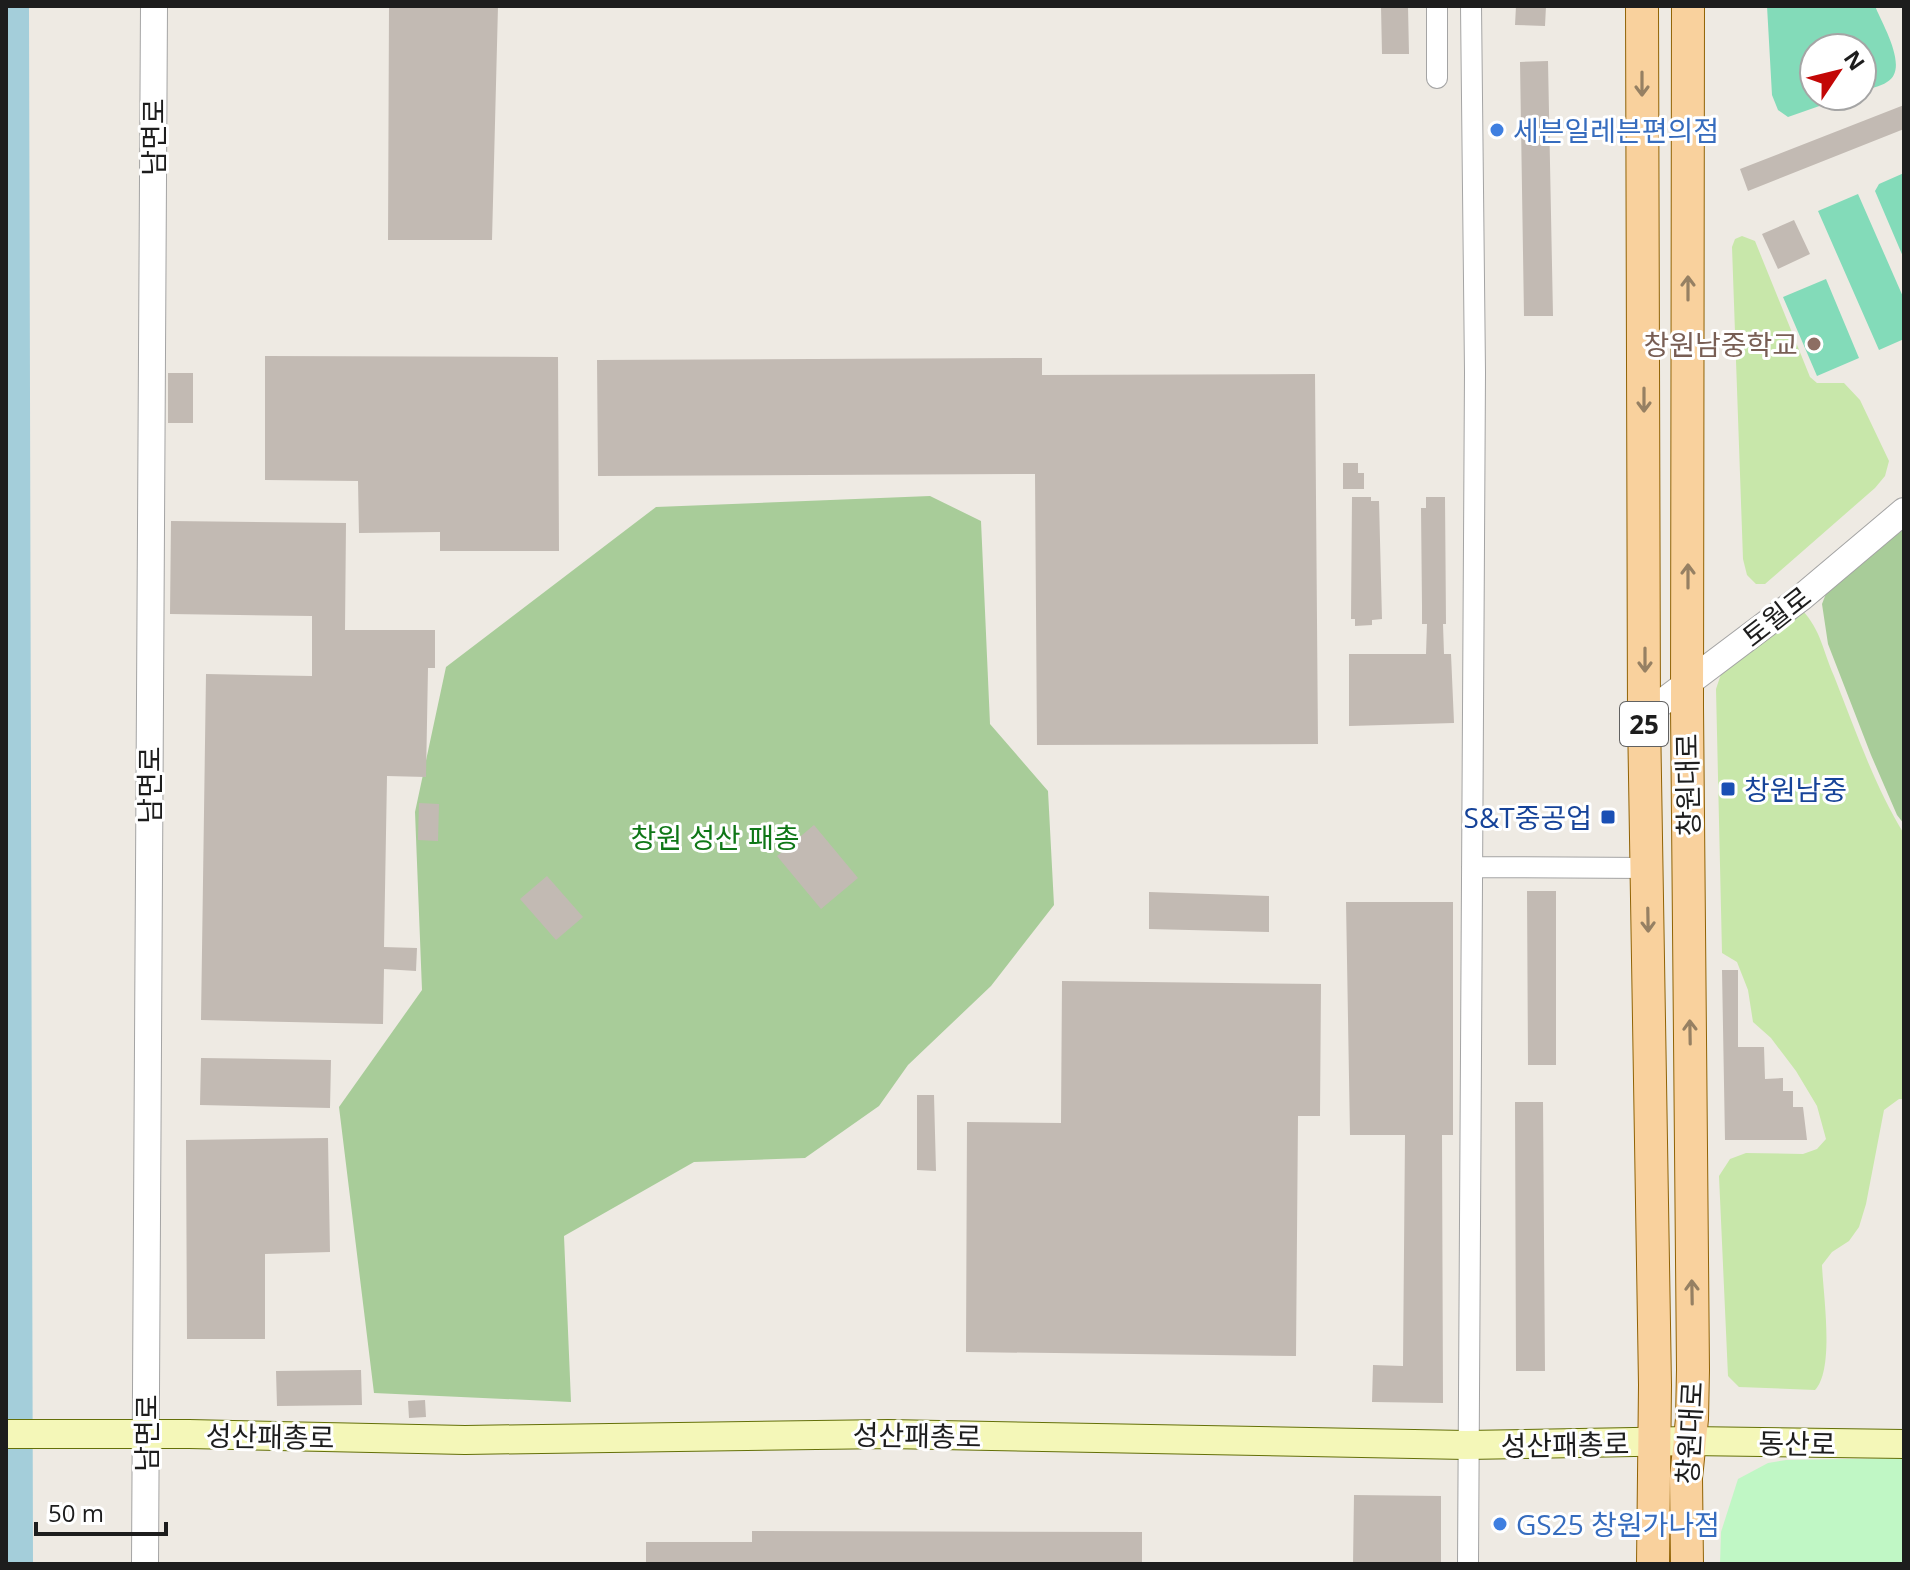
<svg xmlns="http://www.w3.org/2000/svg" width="1910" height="1570" font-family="'Open Sans','Noto Sans KR',sans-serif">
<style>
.grass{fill:#c8e7aa}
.forest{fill:#a8cc99}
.park{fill:#c0f7c5}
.pitch{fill:#83dbb9}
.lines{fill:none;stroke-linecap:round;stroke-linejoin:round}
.river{stroke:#a4ceda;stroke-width:32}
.building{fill:#c2bab3}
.minor-casing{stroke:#a4a4a4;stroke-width:22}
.tertiary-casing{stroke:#a4a4a4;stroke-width:28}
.secondary-casing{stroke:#647008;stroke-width:30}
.primary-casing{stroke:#916305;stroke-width:34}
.minor{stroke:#fff;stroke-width:20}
.tertiary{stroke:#fff;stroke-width:26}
.secondary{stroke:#f4f7b8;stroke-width:28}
.primary{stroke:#f9d19d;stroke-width:32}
.oneway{stroke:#968063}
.shop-dot{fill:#3f7fe0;stroke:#fff;stroke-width:3}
.education-dot{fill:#8d6e63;stroke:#fff;stroke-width:3}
.transit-dot{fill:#1a4fb4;stroke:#fff;stroke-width:3}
.labels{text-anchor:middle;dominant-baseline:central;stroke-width:6;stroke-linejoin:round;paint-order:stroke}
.shield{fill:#fff;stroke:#616161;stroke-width:2}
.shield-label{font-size:26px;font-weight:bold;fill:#1d1d1d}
.shop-label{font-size:28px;fill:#366cbe;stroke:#fff;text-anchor:start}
.street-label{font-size:28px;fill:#1d1d1d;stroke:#fff}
.education-label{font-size:28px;fill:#785e54;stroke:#fff;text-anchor:end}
.transit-label{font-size:28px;fill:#164399;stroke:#fff;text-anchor:start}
.park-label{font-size:28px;fill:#0f7717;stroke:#fff}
</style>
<rect width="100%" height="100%" fill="#eeeae3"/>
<path class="grass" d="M1742,236l13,5 55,136 7,6h27l16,17 29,61 -4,15 -10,12 -110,96h-9l-9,-9 -4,-16 -11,-312 3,-8z
M1802,610c19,20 21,41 32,66 21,53 40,109 70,158v265h-5l-15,11 -18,94 -7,23 -10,14 -17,11 -10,13c1,29 13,104 -7,125l-76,-3 -11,-11 -9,-200 11,-17 16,-6 57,1 14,-5 9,-10 -9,-33 -21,-35 -25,-33 -18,-16 -5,-32 -11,-28 -15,-9 -6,-264 8,-24z"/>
<path class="forest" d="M930,496l51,25 9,203 58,67 6,114 -63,81 -83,79 -29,41 -74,52 -111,4 -130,74 7,166 -197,-9 -35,-286 83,-117 -7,-178 31,-145 210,-160z
M1904,524v300l-7,-9 -26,-60 -43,-111 -6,-40 8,-21z"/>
<path class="park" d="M1904,1458v106h-184l1,-32 17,-53 30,-16 18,-3z"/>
<path class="pitch" d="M1767,6h108c7,18 35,63 12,76 -7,5 -17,6 -25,9v-43h-48v48h34l-60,21 -10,-7 -6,-15z
M1904,173v86l-29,-68 4,-7z
M1858,194l46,105v40l-25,11 -61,-139z
M1826,279l33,79 -42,18 -34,-79z"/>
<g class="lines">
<path class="river" d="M13,6l4,1558"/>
</g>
<path class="building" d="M389,6h109l-6,234h-104z
M1381,6h27l1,48h-27z
M1516,6h30l-1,20 -30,-1z
M1548,61l5,255h-29l-4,-254z
M1904,105v24l-156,62 -8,-22z
M1794,220l16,34 -32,15 -16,-35z
M265,356l293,1 1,194h-119v-19l-81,1 -1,-52 -93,-1z
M1042,358v17l273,-1 3,370 -281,1 -2,-271 -437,2 -1,-116z
M168,373h25v50h-25z
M1343,463h15v10h6v16h-21z
M1352,497h19v4h8l3,118 -10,1v5l-17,1v-7h-4z
M1426,497h19l1,127h-3l1,30h7l3,69 -105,3v-72h77l1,-30h-5v-18l-1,-98h5z
M171,521l175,2 -1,107h90v38h-7l-2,109 -39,-1 -3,171 33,1 -1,23 -32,-2 -1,55 -182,-4 5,-346 106,2v-60l-142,-2z
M419,803l20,1 -1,37 -20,-1z
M814,825l44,53 -37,31 -44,-53z
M547,876l36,41 -27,23 -36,-41z
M1527,891h29v174h-28z
M1149,892l120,4v36l-120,-3z
M1346,902h107v233h-11l1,268 -71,-1 1,-37 30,1 2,-231h-55z
M1722,970h16v77h26l1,32 18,-1v13h10v16h10l4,33h-82z
M1062,981l259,3 -1,132h-22l-2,240 -330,-4 1,-230 94,1z
M201,1058l130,2 -1,48 -130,-3z
M917,1095h17l2,76 -19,-1z
M1515,1102h28l2,269h-29z
M328,1138l2,114 -65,2v85h-78l-1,-199z
M361,1370l1,35 -85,1 -1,-35z
M425,1400l1,17 -17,1 -1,-17z
M1354,1495l87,1v68h-88z
M752,1531l390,1v32h-496v-22h106z"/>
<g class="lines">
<defs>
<path id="minor" d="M1437,6v72
M1472,867l175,1
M1468,1564l7,-1192 -4,-366"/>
<path id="tertiary" d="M1644,716l158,-119 102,-86
M145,1564l9,-1558"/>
<path id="secondary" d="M6,1434h183l276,6 423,-6 578,11 223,-4 215,3"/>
<path id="primary" d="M1642,6l2,710 11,669 -2,179
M1687,1564l-1,-86 6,-59 1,-49 -6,-663 1,-701"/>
</defs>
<use href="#minor" class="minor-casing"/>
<use href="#tertiary" class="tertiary-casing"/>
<use href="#secondary" class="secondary-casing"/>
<use href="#primary" class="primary-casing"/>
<use href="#minor" class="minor"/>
<use href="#tertiary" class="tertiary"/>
<use href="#secondary" class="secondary"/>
<use href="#primary" class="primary"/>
</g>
<defs><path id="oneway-shaft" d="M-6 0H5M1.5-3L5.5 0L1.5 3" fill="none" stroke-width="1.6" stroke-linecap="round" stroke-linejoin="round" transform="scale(2)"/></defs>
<g class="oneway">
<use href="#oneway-shaft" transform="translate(1642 84) rotate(90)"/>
<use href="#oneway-shaft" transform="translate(1688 288) rotate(-90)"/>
<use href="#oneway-shaft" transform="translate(1644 400) rotate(90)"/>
<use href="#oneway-shaft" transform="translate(1688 576) rotate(-90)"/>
<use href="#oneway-shaft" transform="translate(1645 660) rotate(90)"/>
<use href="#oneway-shaft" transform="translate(1648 920) rotate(89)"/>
<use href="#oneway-shaft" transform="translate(1690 1032) rotate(-91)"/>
<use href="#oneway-shaft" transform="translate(1692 1292) rotate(-91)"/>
</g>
<g class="shop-dot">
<circle cx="1497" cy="130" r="8"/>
<circle cx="1500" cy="1524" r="8"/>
</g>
<circle class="education-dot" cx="1814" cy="344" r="8"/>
<g class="transit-dot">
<rect x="1720" y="781" width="16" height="16" rx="4"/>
<rect x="1600" y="809" width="16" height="16" rx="4"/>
</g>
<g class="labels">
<rect class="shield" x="1620" y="702" width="48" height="44" rx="6"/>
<g class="shield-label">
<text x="1644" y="724">25</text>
</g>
<g class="shop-label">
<text x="1513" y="130">세븐일레븐편의점</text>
<text x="1516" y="1524">GS25 창원가나점</text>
</g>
<g class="street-label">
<text transform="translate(153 137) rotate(-90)">남면로</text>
<text transform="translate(1776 616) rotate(-38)">토월로</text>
<text transform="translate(149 785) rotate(-90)">남면로</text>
<text transform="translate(1687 785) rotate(-91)">창원대로</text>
<text transform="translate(146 1433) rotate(-90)">남면로</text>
<text transform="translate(1689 1433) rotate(-87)">창원대로</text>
<text transform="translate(917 1435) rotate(1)">성산패총로</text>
<text transform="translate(270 1436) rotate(1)">성산패총로</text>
<text transform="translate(1797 1443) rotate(1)">동산로</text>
<text transform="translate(1565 1444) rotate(-1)">성산패총로</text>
</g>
<g class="education-label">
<text x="1798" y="344">창원남중학교</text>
</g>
<g class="transit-label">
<text x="1744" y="789">창원남중</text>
<text x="1592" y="817" text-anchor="end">S&amp;T중공업</text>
</g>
<g class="park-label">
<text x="715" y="837">창원 성산 패총</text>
</g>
</g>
<rect width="1910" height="1570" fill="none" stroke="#1d1d1d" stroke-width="16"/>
<g transform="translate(1838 72) rotate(55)"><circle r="38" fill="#ffffff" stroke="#a5a5a5" stroke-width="2"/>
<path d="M0-6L14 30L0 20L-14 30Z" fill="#c30706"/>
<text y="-12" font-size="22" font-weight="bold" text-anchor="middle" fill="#1d1d1d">N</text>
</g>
<path d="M36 1522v12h130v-12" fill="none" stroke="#1d1d1d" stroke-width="4"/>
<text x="48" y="1522" font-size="24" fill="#1d1d1d" stroke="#ffffff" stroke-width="6" paint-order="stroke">50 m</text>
</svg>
